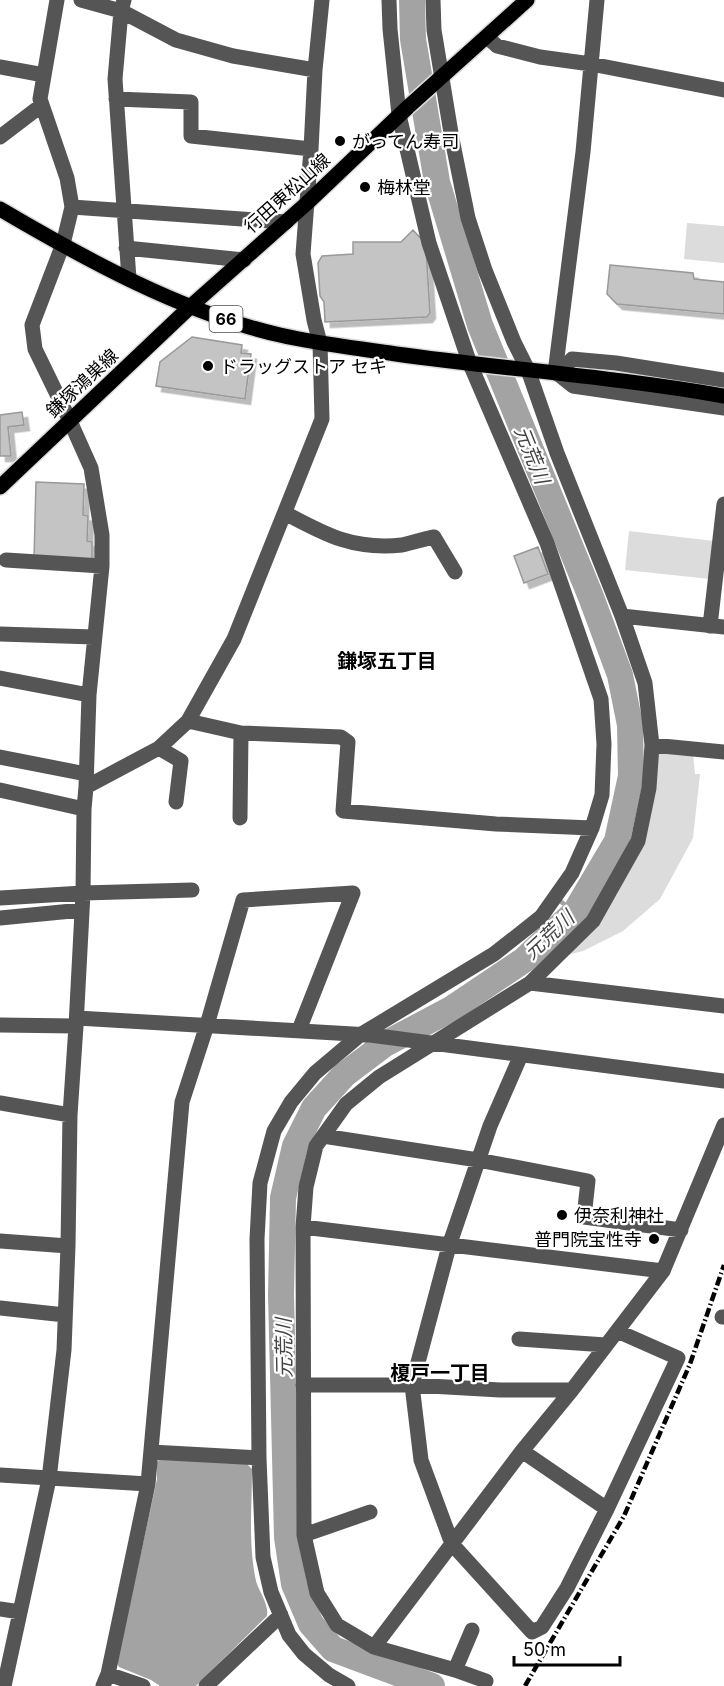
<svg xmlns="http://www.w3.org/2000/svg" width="724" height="1686" font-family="Inter,'Noto Sans JP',sans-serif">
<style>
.green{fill:#dcdcdc}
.water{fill:#a3a3a3}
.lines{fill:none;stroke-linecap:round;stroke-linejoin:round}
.stream{stroke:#a3a3a3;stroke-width:4.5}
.river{stroke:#a3a3a3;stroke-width:26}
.building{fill:#c4c4c4;stroke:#999;stroke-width:1.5;filter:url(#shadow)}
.major-casing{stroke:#dbdbdb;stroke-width:18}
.minor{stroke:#555;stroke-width:15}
.major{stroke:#000;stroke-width:15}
.rail{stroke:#000;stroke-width:4.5;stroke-dasharray:9 3 1.5 3;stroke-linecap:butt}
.poi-dot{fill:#000;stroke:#fff;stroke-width:2}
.labels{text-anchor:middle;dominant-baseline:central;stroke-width:4.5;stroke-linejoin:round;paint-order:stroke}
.shield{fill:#fff;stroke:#4c4c4c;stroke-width:1.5}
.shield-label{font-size:16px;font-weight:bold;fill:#000}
.poi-label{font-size:18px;fill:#000;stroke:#fff;text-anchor:start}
.street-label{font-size:18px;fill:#000;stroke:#fff}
.water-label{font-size:20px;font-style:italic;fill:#444;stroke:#fff}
.neighbourhood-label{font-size:20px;font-weight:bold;fill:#000;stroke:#fff}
</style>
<defs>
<filter id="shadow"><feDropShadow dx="5.5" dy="5.5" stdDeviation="0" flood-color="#0004"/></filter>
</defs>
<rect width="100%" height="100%" fill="#fff"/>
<path class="green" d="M687,223l37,3v37l-40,-4z
M629,531l85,10 -4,38 -85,-9z
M693,752l2,22h5l-7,64 -33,61 -37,32 -40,20 -16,4 29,-32 21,-29 27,-56 11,-85z"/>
<path class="water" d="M162,1457l85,7 5,5c0,37 -4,75 4,112 3,11 13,23 11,35l-71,70h-36l-9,-6 -32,-13 -2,-4 40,-184v-17z"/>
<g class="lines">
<path class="stream" d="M560,901l15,11"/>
<path class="river" d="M412,0l1,39 24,143 43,143 111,272 29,78 10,50 1,51 -14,65 -42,71 -51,48 -73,49 -66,35 -41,31 -30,33 -19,38 -12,52 -2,97 6,242 7,47 17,40 22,25 99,37"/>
</g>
<path class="building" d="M413,230l11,12 2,7 4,64 -3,4 -102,5 -1,-20 -4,-6 -2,-33 4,-7 31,-2v-12h48z
M610,265l83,8 1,6 30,3v32l-107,-10 -10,-10z
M192,337l50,8 -1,8 10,1 -6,45 -89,-13 4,-24z
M22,412l2,13 -16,2 3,29h-11v-41z
M36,482l48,2 -1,31 5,1 -1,25 5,1v18l-58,-2z
M538,547l10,27 -24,9 -10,-27z"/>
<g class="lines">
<defs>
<path id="major" d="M0,209c85,50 183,104 280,126 38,9 77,13 116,19 109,15 220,23 328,42
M0,487l191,-181 115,-102 102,-97 119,-107"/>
</defs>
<use href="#major" class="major-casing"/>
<path class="minor" d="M81,0l40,11 55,29 57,16 82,14
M124,0l-3,11 -6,68 14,200
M433,0l1,30 18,109 16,79 17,52 29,72 14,28 29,83 65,163 23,67 7,62 -3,43 -11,53 -45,80 -63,62 -151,94 -33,27 -30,42 -10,41 -3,40 1,308 13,58 20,32 37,22 148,-196 50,-61 91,-119 61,-146
M487,37l10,9 43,11 51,7 133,26
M0,67l44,8
M116,99l75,3v34l120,13
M0,137l42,-32
M72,207l214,15
M126,248l118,12
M555,373l28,-221 14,-152
M724,380l-108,-17 -44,-4 -14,15 15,12 151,22
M285,513c41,22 68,37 117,32 10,-2 21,-6 32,-8l21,35
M6,560l96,6
M622,616l102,11
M710,626l14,-122
M0,634l94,3
M0,678l89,17
M188,721l53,12 100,4 7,5 -5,69 153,13 96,4
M652,745l72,7
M159,748l22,13 -5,41
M0,757l86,17
M86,787l73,-39 29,-27 46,-82 88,-220 -2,-76 -6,-23 -11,-66 8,-105 4,-79 7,-70
M0,790l84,19
M240,818l1,-85
M0,898l83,-5 109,-3
M0,918l82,-8
M530,983l194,23
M77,1018l293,17 354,46
M0,1025l76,1
M521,1055l-31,71 -41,120 -37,139 9,75 31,84 80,88 10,-5 25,-39 40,-79 71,-151 -61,-27
M0,1103l70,12
M323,1136l155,24 110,21 -4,36 97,13
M303,1227l360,44
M0,1241l68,5
M0,1308l65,7
M722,1317h2
M519,1339l87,6
M303,1385h109l88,5h72
M522,1451l85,58
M151,1452l108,6
M0,1475l148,9
M304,1535l66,-23
M0,1609l20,3
M374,1647l81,23 17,-40
M455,1670l31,11
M108,1674l35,12
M4,1686l45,-207 15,-129 4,-104 2,-131 6,-89 7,-133 1,-84 2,-22 3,-92 13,-129v-31l-11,-67 -21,-47 -35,-72 -3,-24 31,-81 9,-37 -5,-29 -27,-79 17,-99
M103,1686l5,-12 40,-190 34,-382 25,-77 36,-125 110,-7 -54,137
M206,1686l75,-71
M348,1686l-19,-11 -25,-21 -15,-19 -18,-43 -8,-35 -4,-99 -2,-219 3,-56 14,-52 17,-29 24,-29 45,-38 134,-81 47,-37 31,-44 20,-45 10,-33 2,-51 -3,-45 -54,-156 -77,-179 -41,-121 -30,-128 -9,-86 -1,-29"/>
<use href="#major" class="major"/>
<path class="rail" d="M525,1686l99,-170 66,-152 34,-99"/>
</g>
<g class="poi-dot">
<circle cx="340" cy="141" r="6"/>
<circle cx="365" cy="187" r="6"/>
<circle cx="208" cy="366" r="6"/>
<circle cx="562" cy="1215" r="6"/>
<circle cx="654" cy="1239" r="6"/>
</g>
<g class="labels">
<rect class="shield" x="209.5" y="306" width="33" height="26" rx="4.5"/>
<g class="shield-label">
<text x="226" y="319">66</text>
</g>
<g class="poi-label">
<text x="352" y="141">がってん寿司</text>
<text x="377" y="187">梅林堂</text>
<text x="220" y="366">ドラッグストア セキ</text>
<text x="574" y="1215">伊奈利神社</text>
<text x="642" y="1239" text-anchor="end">普門院宝性寺</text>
</g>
<g class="street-label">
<text transform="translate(287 193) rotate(-42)">行田東松山線</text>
<text transform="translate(82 383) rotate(-43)">鎌塚鴻巣線</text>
</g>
<g class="water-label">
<text transform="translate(532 455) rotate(68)">元荒川</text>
<text transform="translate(549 935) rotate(-43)">元荒川</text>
<text transform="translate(284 1348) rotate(-91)">元荒川</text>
</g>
<g class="neighbourhood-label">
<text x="387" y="661">鎌塚五丁目</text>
<text x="440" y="1373">榎戸一丁目</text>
</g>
</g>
<path d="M514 1656v9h106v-9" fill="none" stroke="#000000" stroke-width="3"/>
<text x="523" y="1656" font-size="18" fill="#000000" stroke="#ffffff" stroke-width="4.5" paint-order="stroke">50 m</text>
</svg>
